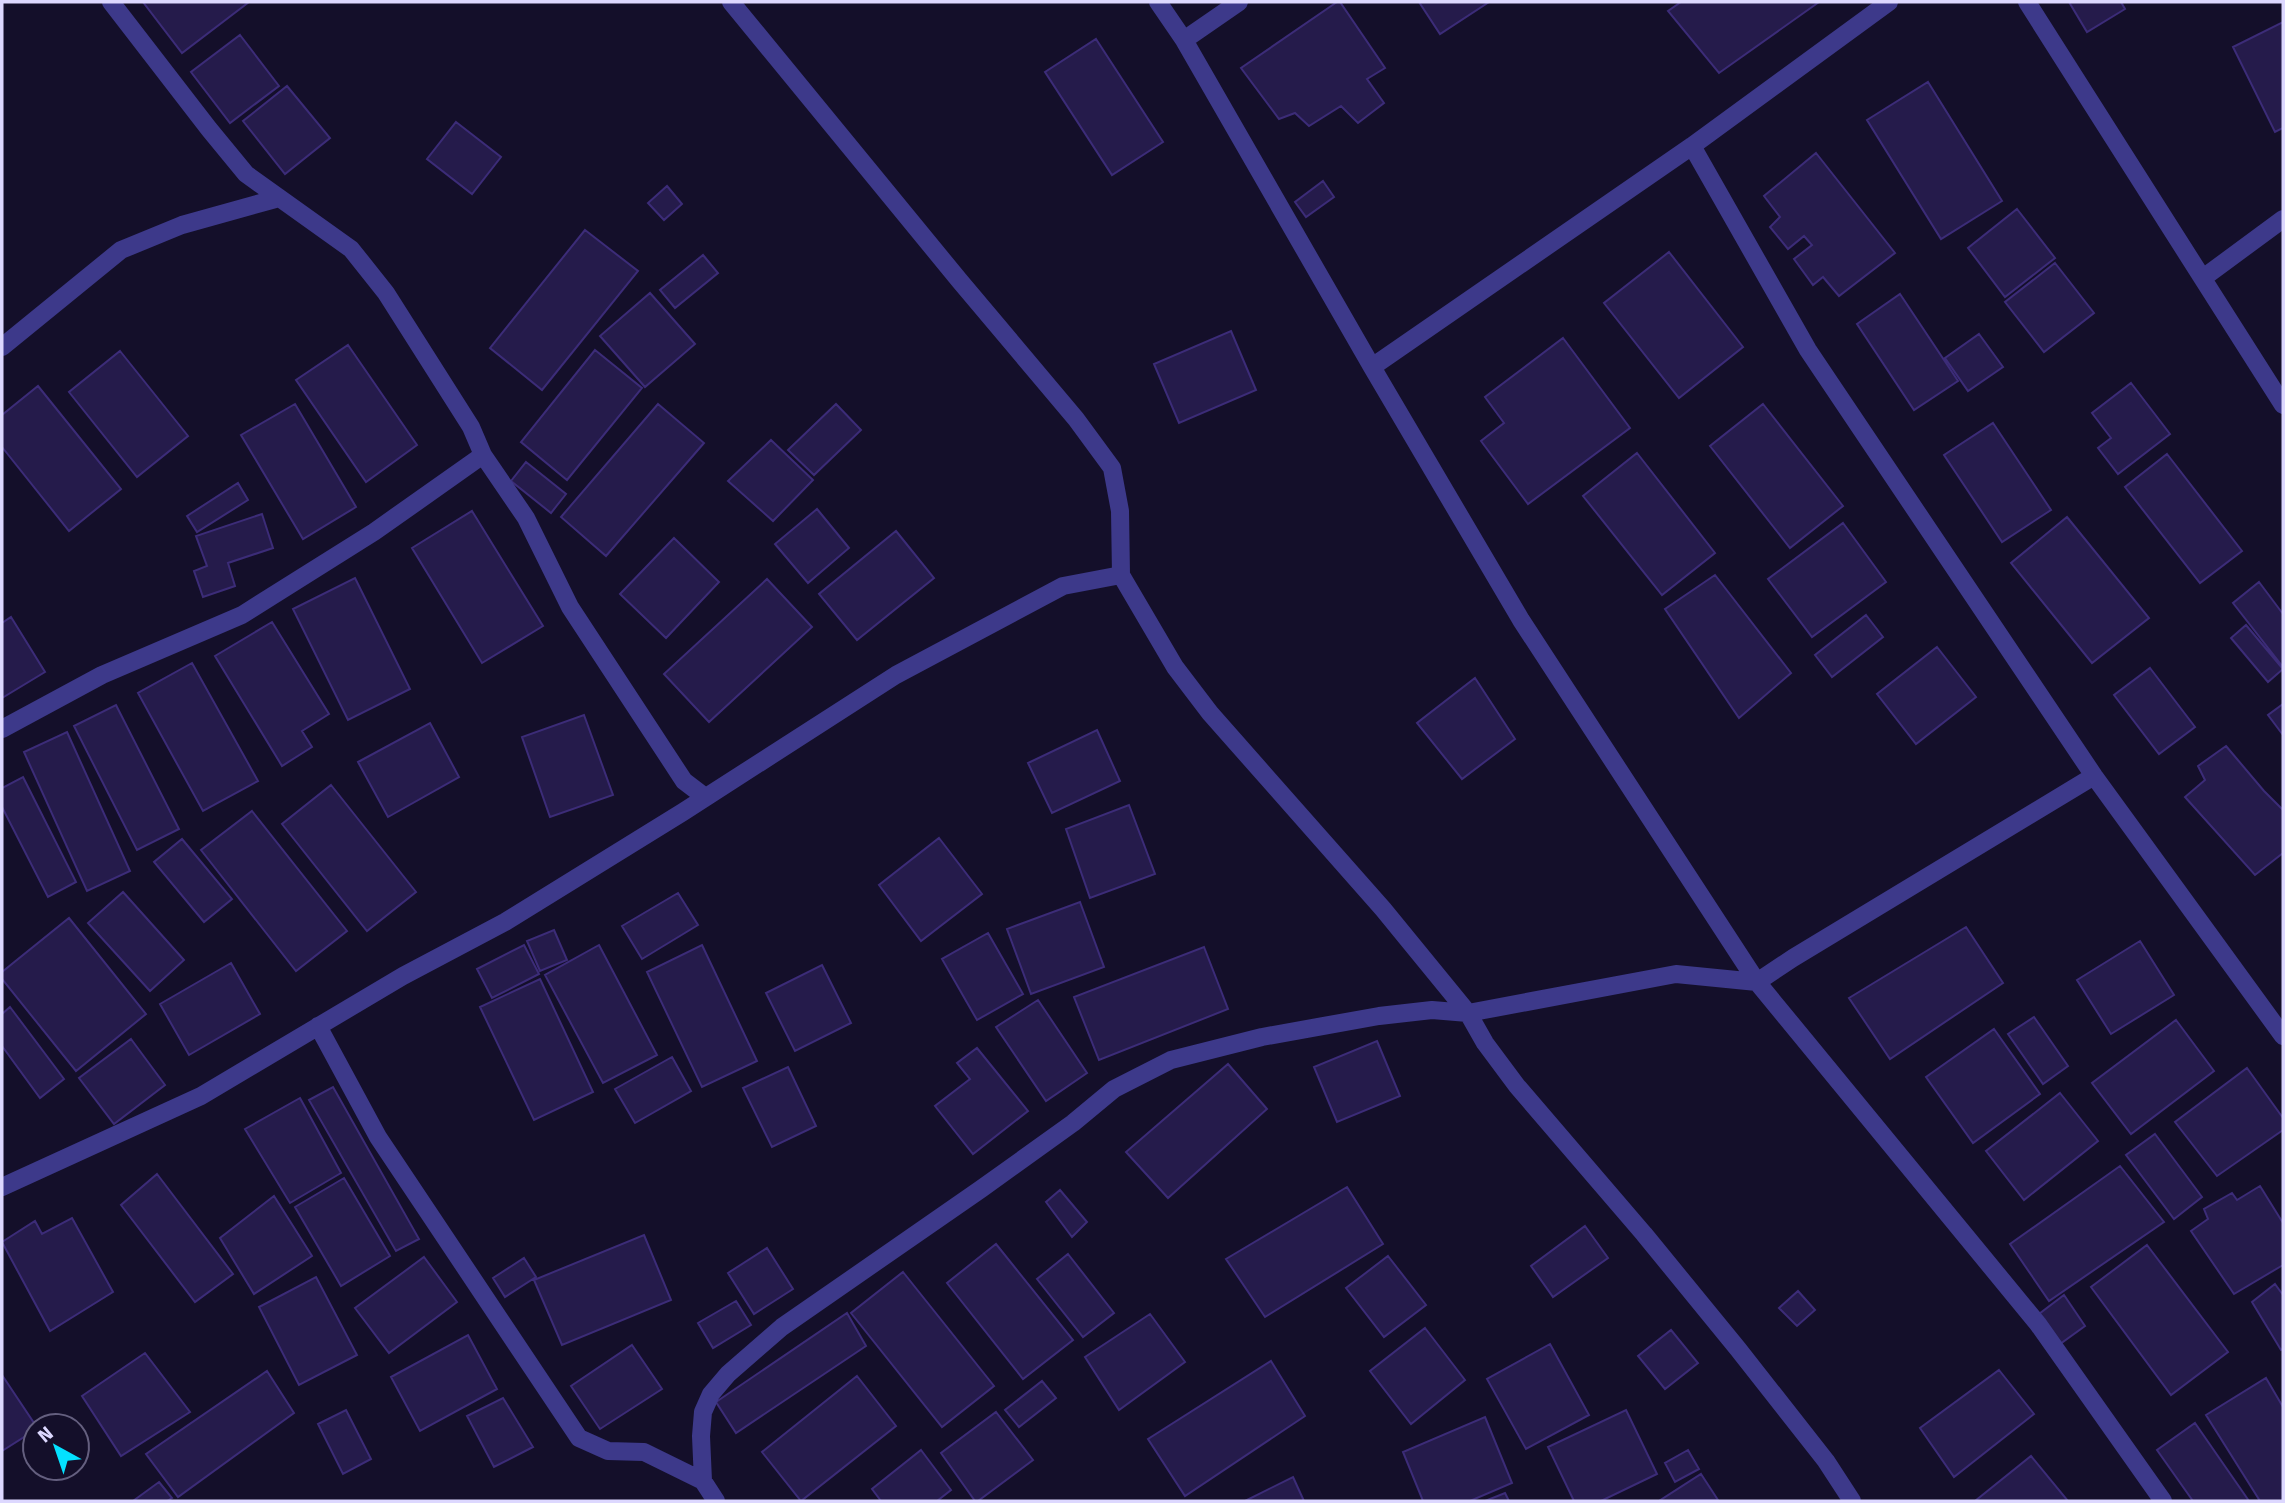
<svg xmlns="http://www.w3.org/2000/svg" width="2285" height="1503" font-family="'Fira Sans',sans-serif">
<style>
.building{fill:#251b4b;stroke:#3c2c78;stroke-width:2}
.lines{fill:none;stroke-linecap:round;stroke-linejoin:round}
.minor{stroke:#3d398a;stroke-width:18}
</style>
<rect width="100%" height="100%" fill="#140f2a"/>
<path class="building" d="M143,2h106l-67,51z
M1337,2h3l45,66 -18,11 17,24 -26,20 -17,-17 -32,20 -14,-13 -16,6 -38,-51z
M1419,2h70l-49,32z
M1681,2h138l-100,71 -51,-62z
M2069,2h52l4,7 -38,23z
M2283,22v106l-8,4 -42,-85z
M240,35l39,51 -49,37 -39,-51z
M1096,39l67,103 -51,33 -67,-103z
M1928,82l74,119 -61,38 -74,-119z
M287,86l43,52 -45,36 -42,-53z
M456,122l45,35 -29,37 -45,-35z
M1816,153l79,100 -56,43 -16,-19 -10,8 -19,-26 18,-14 -8,-9 -16,13 -18,-22 10,-10 -16,-21z
M1323,181l11,16 -28,20 -11,-15z
M667,186l15,18 -18,16 -16,-17z
M2017,209l38,49 -50,39 -37,-49z
M585,230l53,41 -96,119 -52,-42z
M1669,252l74,95 -64,51 -75,-95z
M703,255l15,18 -43,35 -15,-18z
M2055,263l39,50 -50,39 -39,-50z
M650,293l45,51 -50,43 -45,-51z
M1900,294l58,87 -44,29 -57,-86z
M1231,331l25,59 -77,33 -25,-59z
M1979,334l24,33 -35,24 -23,-33z
M1563,338l67,90 -102,76 -47,-63 23,-18 -19,-26z
M348,345l69,100 -51,37 -70,-102z
M595,350l47,38 -75,92 -46,-38z
M120,351l68,85 -51,41 -68,-85z
M2131,383l39,51 -52,40 -20,-26 13,-10 -19,-25z
M38,386l83,103 -52,42 -67,-84v-32z
M295,404l61,103 -53,32 -62,-104z
M658,404l46,39 -98,113 -45,-39z
M836,404l25,26 -47,45 -26,-25z
M1763,404l80,102 -53,42 -80,-102z
M1993,423l58,87 -49,32 -58,-87z
M771,440l42,40 -40,41 -45,-40z
M1637,453l78,100 -53,42 -79,-99z
M2167,454l75,97 -42,32 -75,-96z
M526,462l40,32 -15,19 -40,-32z
M238,483l10,17 -51,32 -10,-16z
M817,509l32,39 -41,35 -33,-39z
M472,511l71,115 -61,37 -70,-115z
M262,514l11,34 -45,15 7,23 -32,11 -9,-26 13,-5 -11,-30z
M2067,517l82,101 -57,45 -81,-100z
M1843,523l43,59 -74,55 -44,-58z
M896,531l38,47 -77,62 -38,-46z
M674,538l45,44 -53,56 -46,-44z
M1715,575l76,98 -52,45 -74,-109z
M355,578l55,111 -62,31 -55,-111z
M767,579l45,48 -103,95 -45,-48z
M2259,582l24,32v53l-50,-64z
M1866,615l17,22 -51,40 -17,-22z
M11,617l34,55 -43,26v-75z
M272,622l57,92 -27,17 10,16 -30,19 -67,-110z
M2246,625l37,44 -15,13 -37,-44z
M1937,647l39,50 -60,47 -39,-50z
M192,663l66,118 -55,30 -65,-118z
M2150,668l45,59 -36,27 -45,-59z
M1475,678l40,61 -53,40 -45,-56z
M2283,704v31l-15,-20z
M116,705l63,124 -42,21 -63,-124z
M584,715l29,80 -63,22 -28,-80z
M430,723l29,54 -71,40 -30,-55z
M1097,730l23,51 -68,32 -24,-50z
M67,732l63,139 -43,20 -63,-139z
M2226,746l38,45 19,19v43l-28,22 -70,-78 20,-17 -7,-14z
M23,777l53,105 -28,15 -46,-90v-19z
M331,785l85,107 -49,39 -85,-107z
M1129,805l26,69 -65,24 -24,-69z
M252,811l95,120 -51,40 -95,-121z
M939,838l43,56 -61,47 -42,-56z
M182,839l50,60 -28,23 -50,-60z
M123,892l61,68 -34,31 -62,-68z
M678,893l20,32 -56,34 -20,-33z
M1080,902l24,65 -73,27 -24,-65z
M69,918l77,96 -70,57 -74,-92v-7z
M1966,927l37,56 -113,76 -41,-61z
M554,930l13,30 -27,11 -13,-30z
M988,933l35,61 -46,26 -35,-61z
M2140,941l34,54 -63,39 -34,-54z
M524,945l15,29 -47,24 -15,-29z
M599,945l58,110 -54,28 -58,-108z
M702,945l55,116 -55,26 -55,-115z
M1204,947l24,62 -129,51 -25,-63z
M231,963l29,51 -71,41 -29,-51z
M822,965l29,58 -56,28 -29,-58z
M540,979l53,113 -59,28 -54,-113z
M1038,1000l49,73 -41,28 -50,-74z
M10,1007l54,72 -24,19 -38,-52v-32z
M2034,1017l34,49 -25,18 -35,-50z
M2176,1020l38,51 -83,63 -39,-51z
M1994,1029l46,65 -67,49 -47,-66z
M131,1039l34,46 -51,39 -35,-46z
M1377,1041l23,55 -63,26 -23,-55z
M977,1048l51,63 -55,43 -38,-48 35,-27 -13,-16z
M672,1057l19,34 -56,32 -20,-34z
M1228,1064l39,45 -99,89 -42,-46z
M788,1067l28,59 -44,21 -29,-59z
M2247,1068l36,50v12l-66,46 -42,-54z
M333,1087l86,152 -23,12 -87,-151z
M2060,1093l38,48 -74,59 -38,-49z
M300,1098l41,75 -51,30 -45,-74z
M2155,1134l47,63 -28,22 -48,-64z
M2120,1166l44,56 -115,79 -39,-57z
M157,1174l76,100 -38,28 -74,-97z
M344,1178l46,78 -49,30 -46,-79z
M2260,1186l23,37v42l-49,29 -43,-63 17,-12 -4,-10 28,-16 5,7z
M1347,1187l36,57 -118,73 -39,-58z
M1060,1190l27,32 -15,15 -26,-35z
M274,1196l38,60 -58,38 -34,-56z
M72,1218l41,74 -63,39 -48,-89 33,-21 7,13z
M1585,1226l23,32 -55,39 -22,-31z
M644,1235l27,65 -109,45 -28,-65z
M996,1244l77,96 -50,39 -76,-96z
M2147,1245l81,107 -57,43 -80,-108z
M767,1248l26,41 -39,25 -26,-41z
M1068,1254l46,59 -31,24 -46,-58z
M1388,1256l38,49 -42,32 -38,-49z
M424,1257l33,45 -68,51 -34,-45z
M524,1258l12,19 -31,20 -12,-19z
M903,1272l91,114 -52,41 -91,-114z
M316,1277l41,78 -58,30 -40,-78z
M2275,1284l8,11v54l-2,1 -29,-48z
M1798,1291l17,19 -18,16 -18,-18z
M2064,1295l21,31 -25,18 -21,-30z
M736,1301l15,24 -38,23 -15,-25z
M847,1313l19,33 -130,87 -20,-31z
M1150,1314l35,48 -66,48 -34,-53z
M1425,1328l40,52 -54,44 -41,-53z
M1671,1330l27,33 -33,26 -27,-33z
M468,1335l29,54 -77,42 -29,-54z
M1550,1344l39,71 -63,34 -39,-70z
M632,1345l30,44 -62,40 -29,-43z
M145,1353l45,59 -69,44 -39,-60z
M1271,1361l34,55 -120,80 -37,-57z
M1999,1370l35,44 -80,63 -34,-49z
M267,1371l27,42 -116,84 -32,-43z
M2,1375l34,51 -1,4 -33,21z
M857,1376l39,50 -95,75 -39,-49z
M2266,1378l17,29v94h-23l-54,-86z
M1042,1381l14,17 -37,29 -14,-17z
M503,1398l30,49 -39,20 -27,-51z
M346,1410l25,49 -28,15 -25,-50z
M1626,1410l31,64 -56,27h-27l-26,-54z
M996,1412l37,48 -55,41h-3l-34,-48z
M1485,1417l27,66 -42,18h-47l-20,-49z
M2195,1423l54,78h-56l-36,-51z
M921,1450l30,40 -14,11h-56l-9,-12z
M1688,1450l11,19 -24,13 -10,-19z
M2031,1456l37,45h-93z
M1701,1474l17,26 -59,1z
M1293,1477l11,24h-59z
M159,1482l13,16 -5,3h-34z
M1505,1493l4,8h-24z"/>
<g class="lines">
<path class="minor" d="M111,2l98,127 37,45 105,75 35,44 85,134 12,28 43,63 44,89 114,174 21,16
M731,2l228,278 117,139 36,49 8,43 1,64 54,92 35,46 173,196 85,104 17,30 32,43 127,148 94,115 88,112 26,40
M1158,2l26,38 55,-38
M2027,2l256,403
M1184,40l188,327 149,253 236,362 281,342 125,177
M1692,146l116,204 286,426 189,260
M2203,278l80,-59
M2,347l119,-97 61,-25 97,-27
M1372,367l320,-221 197,-144
M2,729l100,-54 140,-60 132,-83 109,-77
M318,1026l60,111 201,301 29,13 36,1 59,29
M2,1187l199,-91 202,-120 102,-54 178,-110 213,-137 167,-89 58,-11
M716,1501l-13,-20 -2,-45 2,-24 8,-18 17,-20 54,-47 199,-138 92,-66 41,-34 57,-29 91,-23 117,-21 53,-6 36,3 208,-39 81,8 36,-24 301,-182"/>
</g>
<rect width="2285" height="1503" fill="none" stroke="#ddd8ff" stroke-width="7"/>
<g transform="translate(56 1447) rotate(320)"><circle r="33" fill="#140f2a" stroke="#645f7f" stroke-width="2"/>
<path d="M0-5L12 26L0 18L-12 26Z" fill="#04e1ff"/>
<text y="-10" font-size="19" font-weight="bold" text-anchor="middle" fill="#ddd8ff">N</text>
</g>
</svg>
